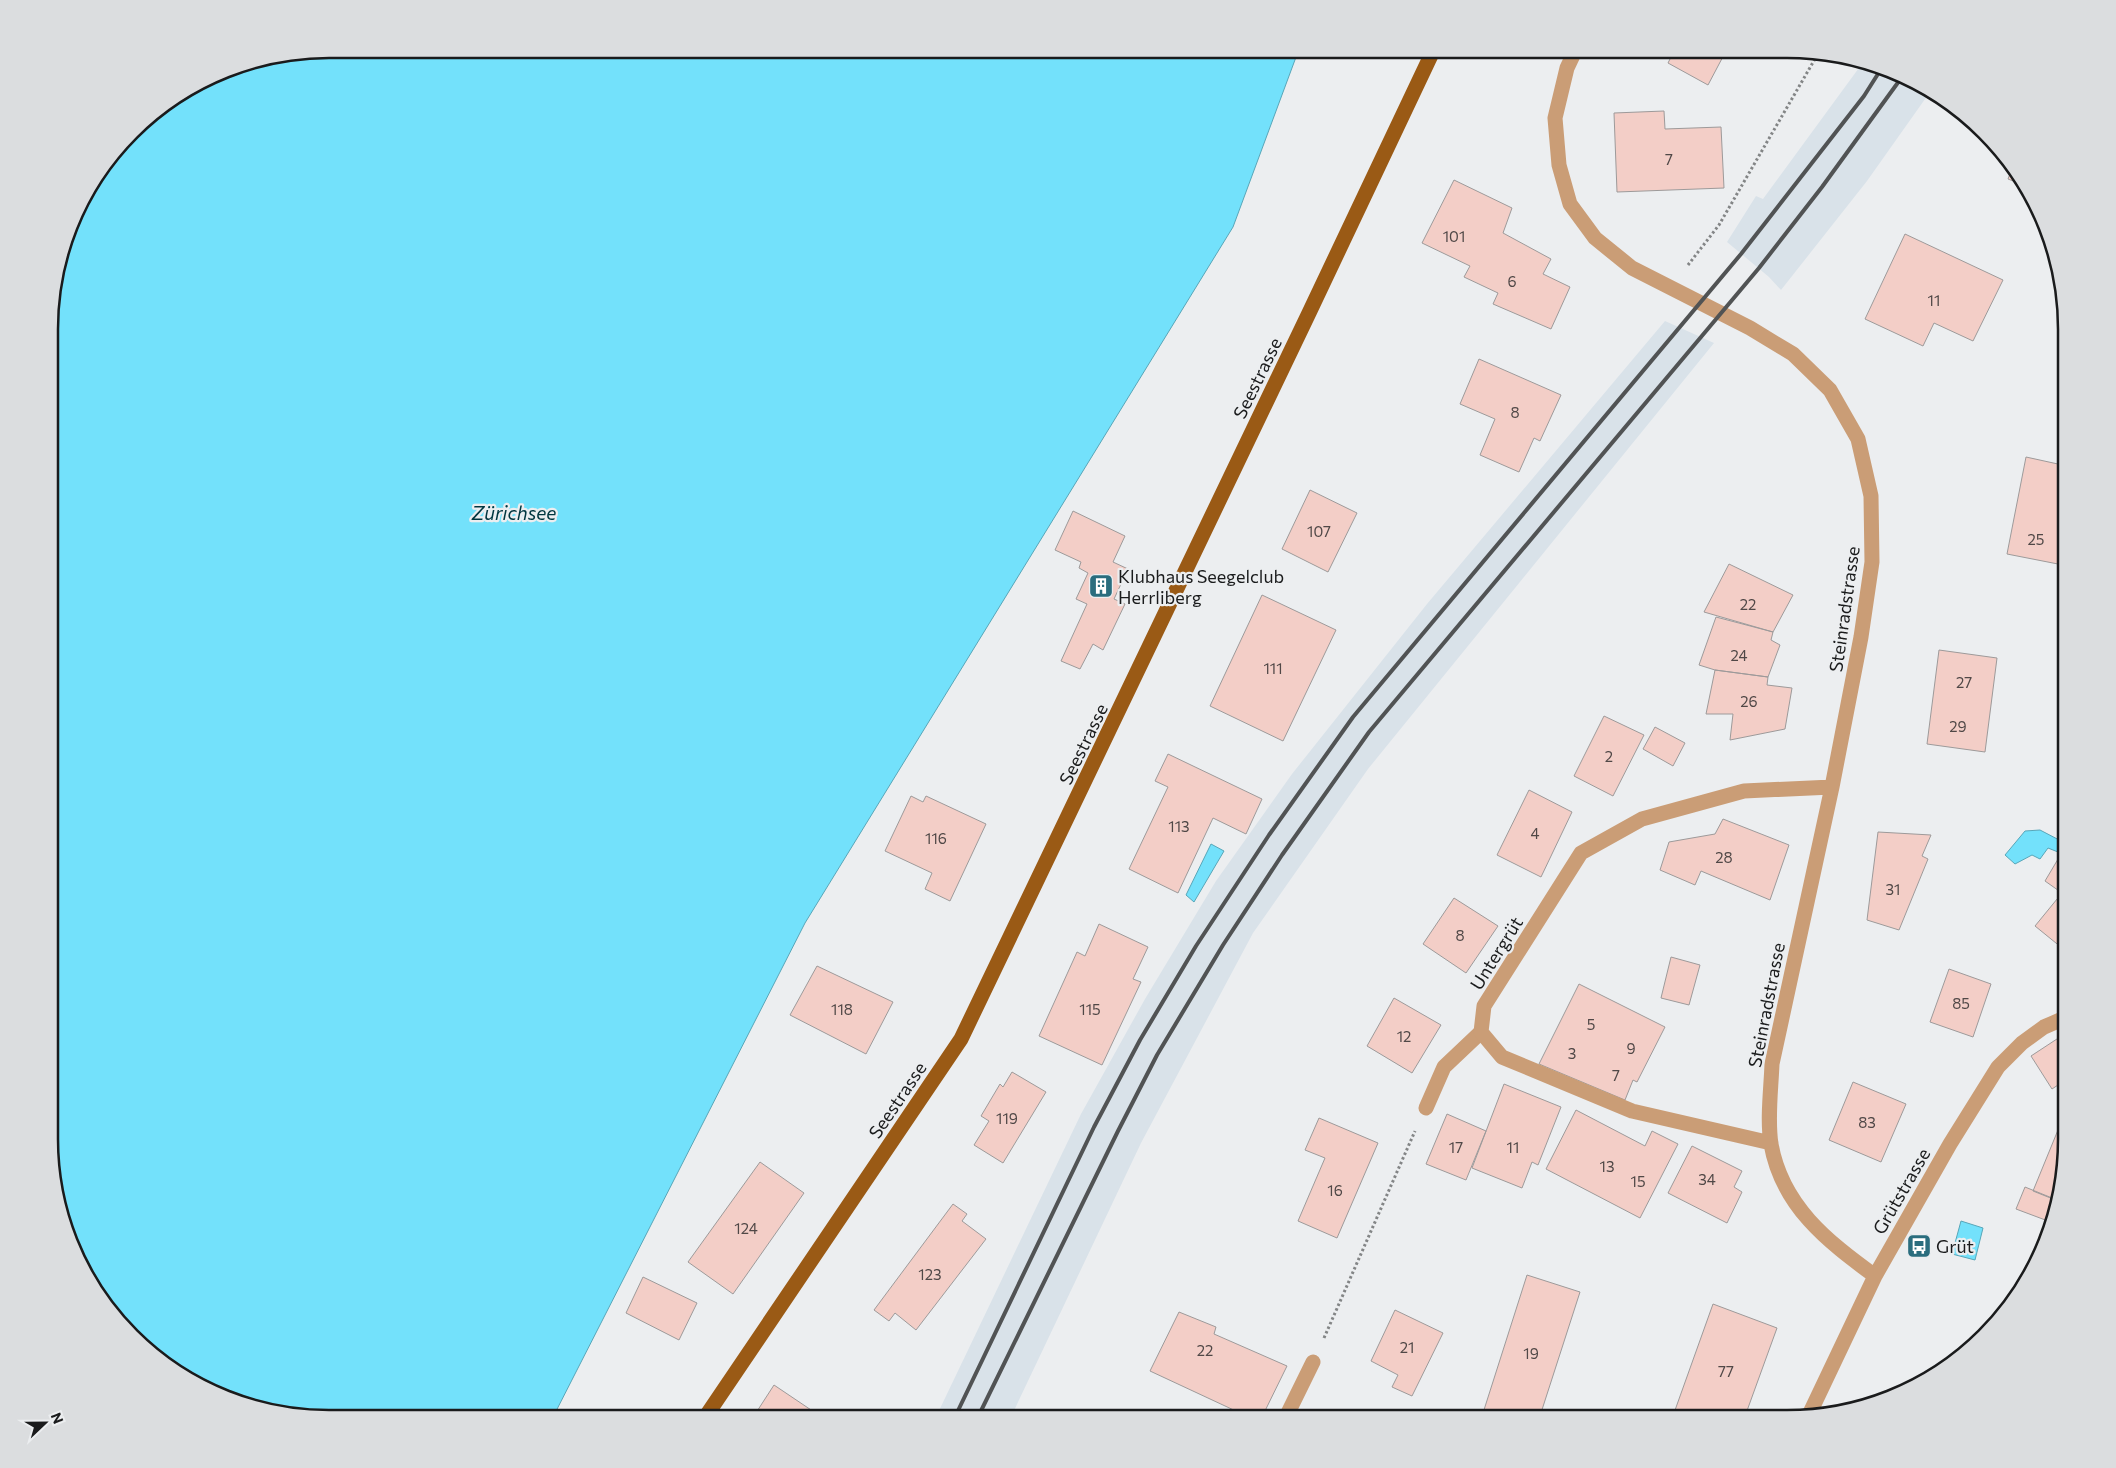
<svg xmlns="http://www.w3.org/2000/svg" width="2116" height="1468" font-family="Commissioner,sans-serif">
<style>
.built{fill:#d9e2e9}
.water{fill:#73e1fb;stroke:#58a6b8}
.building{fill:#f3cec7;stroke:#9d9a9a}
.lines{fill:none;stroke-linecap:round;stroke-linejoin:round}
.path{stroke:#838586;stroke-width:3;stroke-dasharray:2.5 2.5;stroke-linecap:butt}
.service{stroke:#ca9d76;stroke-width:15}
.minor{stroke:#ca9d76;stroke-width:15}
.primary{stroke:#9a5a15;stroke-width:15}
.rail{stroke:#515354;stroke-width:4}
.labels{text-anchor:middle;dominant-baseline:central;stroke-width:4.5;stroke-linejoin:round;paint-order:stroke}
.number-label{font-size:15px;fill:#504847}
.street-label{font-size:18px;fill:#1a1b1c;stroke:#eceef0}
.poi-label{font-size:18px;fill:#1a1b1c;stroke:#eceef0;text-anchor:start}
.water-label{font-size:19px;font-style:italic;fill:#003640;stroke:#eceef0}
.rim{fill:none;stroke:#1a1b1c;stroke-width:2.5}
</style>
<rect width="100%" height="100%" fill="#eceef0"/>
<path class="built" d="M1864,61l14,3 52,28 -63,89 -86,109 -12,-13 -42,-35 29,-46 7,3z
M1665,321l49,22 -346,426 -115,164 -112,210 -131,276h-75l146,-305 64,-115 71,-118 76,-107 135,-170z"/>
<path class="water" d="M328,49h971l-66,178 -428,696 -253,496h-242l-72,-15 -80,-42 -72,-83 -35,-103v-884l27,-88 66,-86 77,-48z
M2040,830l23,12 -5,10 -10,-4 -8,11 -8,-4 -17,9 -10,-9 20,-24z
M1211,844l13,7 -30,51 -8,-7z
M1961,1221l22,7 -8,32 -23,-6z"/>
<path class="building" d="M1675,49h52l-19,36 -40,-22z
M1664,111l1,18 56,-2 3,61 -107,4 -3,-79z
M2013,166l13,20 -18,-7z
M1454,180l58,28 -9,25 48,26 -8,15 27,13 -19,42 -58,-25 5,-11 -34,-16 6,-11 -48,-23z
M1905,234l98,46 -30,61 -39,-18 -11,23 -58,-27z
M1479,359l82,36 -21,46 -6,-3 -15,34 -39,-17 15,-36 -35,-15z
M2026,457l41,9v80l-4,19 -56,-11z
M1310,490l47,23 -29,59 -46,-23z
M1073,511l52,25 -12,26 15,7 -14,30 11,5 -22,46 -10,-6 -13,25 -19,-8 26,-57 -11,-5 12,-26 -9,-5 2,-6 -26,-12z
M1729,564l64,31 -20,37 -69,-20z
M1262,595l74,35 -53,111 -73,-35z
M1716,617l57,15 -2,8 9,5 -12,32 -53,-7 -16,-5z
M1939,650l58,8 -12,94 -58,-8z
M1715,670l53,7 -1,8 25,3 -7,41 -55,11 3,-26h-27z
M1604,716l40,19 -31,61 -39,-20z
M1655,727l30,16 -12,23 -30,-17z
M1168,754l94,45 -16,35 -33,-16 -35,75 -49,-24 39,-82 -13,-6z
M1529,790l43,22 -31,65 -44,-22z
M911,796l12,6 3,-6 60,28 -36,77 -25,-12 7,-16 -47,-22z
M1723,819l66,26 -19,55 -69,-29 -6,14 -35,-15 9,-28 46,-8z
M1878,832l53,3 -9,21 6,3 -29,71 -32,-10z
M2067,844v108l-32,-26 27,-33 -17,-12z
M1454,898l44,28 -32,47 -43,-29z
M1099,924l49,23 -15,32 8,3 -39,83 -63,-29 38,-84 8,4z
M1671,957l29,8 -11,40 -28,-7z
M817,966l76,36 -27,52 -76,-39z
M1949,969l42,15 -18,53 -43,-15z
M1579,984l86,43 -28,55 -4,-2 -8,20 -86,-36z
M1394,998l47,27 -29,48 -45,-27z
M2063,1035l4,6v38l-15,10 -21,-33z
M1012,1072l34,20 -43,71 -29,-18 15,-24 -8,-5 19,-32 3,3z
M1853,1082l53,22 -25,58 -52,-22z
M1504,1084l57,23 -23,58 -6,-3 -10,26 -50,-20z
M2067,1108v50l-9,43 -25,-10z
M1576,1110l69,36 7,-15 26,13 -38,74 -94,-49z
M1447,1114l39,17 -20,49 -40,-16z
M1319,1118l59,25 -41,95 -39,-17 27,-63 -20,-8z
M1692,1146l50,25 -8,16 8,5 -15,31 -59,-30z
M760,1162l44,31 -71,101 -45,-32z
M2025,1187l32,13 -9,21 -32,-12z
M953,1204l14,10 -5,7 24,18 -70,91 -21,-17 -6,8 -15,-11z
M1527,1275l53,17 -41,127h-37l-19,-6z
M643,1277l54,26 -18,37 -53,-27z
M1713,1304l64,24 -33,91h-54l-16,-6z
M1395,1310l48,23 -31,63 -20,-9 6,-12 -27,-14z
M1179,1312l37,15 -2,7 73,32 -26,53h-8l-103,-48z
M774,1385l49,33v1h-71z"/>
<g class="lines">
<path class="path" d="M1688,265l31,-40 100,-173
M1324,1338l91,-207"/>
<path class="service" d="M1426,1108l18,-41 37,-35"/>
<path class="minor" d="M1576,49l-9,19 -12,50 4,47 11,39 25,34 37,30 118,60 43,26 37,36 28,49 13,57 1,66 -11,75 -29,150 -60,277c-1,26 -5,55 -1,80 11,62 56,97 104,132
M1771,1143l-139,-32 -130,-54 -21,-25 3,-26 97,-153 61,-34 102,-28 88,-4
M1808,1417l67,-141 75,-132 48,-77 24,-24 22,-16 23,-10
M1285,1419l28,-57"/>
<path class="primary" d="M704,1419l257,-380 348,-726 125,-264"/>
<path class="rail" d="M954,1419l140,-292 46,-87 56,-94 73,-111 84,-118 388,-463 123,-158 19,-30
M977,1419l141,-288 39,-76 66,-110 59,-90 87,-123 390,-464 63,-81 80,-110"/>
</g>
<defs>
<symbol id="building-square" viewBox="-11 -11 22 22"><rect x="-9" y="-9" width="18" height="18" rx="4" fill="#2a6d7e" stroke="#eceef0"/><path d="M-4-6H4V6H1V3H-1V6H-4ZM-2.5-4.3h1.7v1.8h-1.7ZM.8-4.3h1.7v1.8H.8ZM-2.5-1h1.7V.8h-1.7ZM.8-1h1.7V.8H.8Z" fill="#fff"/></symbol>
<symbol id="bus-square" viewBox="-11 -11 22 22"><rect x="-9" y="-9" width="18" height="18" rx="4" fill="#2a6d7e" stroke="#eceef0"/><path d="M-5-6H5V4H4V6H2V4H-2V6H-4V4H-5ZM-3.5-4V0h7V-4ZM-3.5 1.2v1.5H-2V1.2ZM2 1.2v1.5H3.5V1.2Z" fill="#fff"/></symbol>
</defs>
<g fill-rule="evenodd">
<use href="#building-square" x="1087" y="572" width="28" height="28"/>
<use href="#bus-square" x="1905" y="1232" width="28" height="28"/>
</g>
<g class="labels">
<g class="number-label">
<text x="1669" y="159">7</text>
<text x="1454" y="236">101</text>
<text x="1512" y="281">6</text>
<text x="1934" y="300">11</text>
<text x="1515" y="412">8</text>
<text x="1319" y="531">107</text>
<text x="2036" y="539">25</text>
<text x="1748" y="604">22</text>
<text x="1739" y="655">24</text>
<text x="1273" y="668">111</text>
<text x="1964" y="682">27</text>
<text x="1749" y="701">26</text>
<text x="1958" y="726">29</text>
<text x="1609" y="756">2</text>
<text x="1179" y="826">113</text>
<text x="1535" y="833">4</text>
<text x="936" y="838">116</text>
<text x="1724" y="857">28</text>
<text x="1893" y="889">31</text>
<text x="1460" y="935">8</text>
<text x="1961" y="1003">85</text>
<text x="842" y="1009">118</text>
<text x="1090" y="1009">115</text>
<text x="1591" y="1024">5</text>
<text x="1404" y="1036">12</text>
<text x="1631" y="1048">9</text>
<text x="1572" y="1053">3</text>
<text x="1616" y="1075">7</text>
<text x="1007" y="1118">119</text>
<text x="1867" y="1122">83</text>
<text x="1456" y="1147">17</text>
<text x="1513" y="1147">11</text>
<text x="1607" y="1166">13</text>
<text x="1707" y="1179">34</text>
<text x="1638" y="1181">15</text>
<text x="1335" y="1190">16</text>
<text x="746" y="1228">124</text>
<text x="930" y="1274">123</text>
<text x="1407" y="1347">21</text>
<text x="1205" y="1350">22</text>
<text x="1531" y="1353">19</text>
<text x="1726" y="1371">77</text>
</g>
<g class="street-label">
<text transform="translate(1257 378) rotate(-64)">Seestrasse</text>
<text transform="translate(1844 609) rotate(-82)">Steinradstrasse</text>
<text transform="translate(1083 744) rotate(-64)">Seestrasse</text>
<text transform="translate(1496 953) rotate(-58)">Untergrüt</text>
<text transform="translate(1766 1005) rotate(-79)">Steinradstrasse</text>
<text transform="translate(897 1100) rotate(-56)">Seestrasse</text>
<text transform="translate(1901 1191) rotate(-60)">Grütstrasse</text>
</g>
<g class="poi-label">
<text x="1118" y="576">Klubhaus Seegelclub<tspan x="1118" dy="21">Herrliberg</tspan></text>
<text x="1936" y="1246">Grüt</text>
</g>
<g class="water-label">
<text x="514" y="512">Zürichsee</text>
</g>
</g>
<path d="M0 0H2116V1468H0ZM329 58H1787A271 271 0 0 1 2058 329V1139A271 271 0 0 1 1787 1410H329A271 271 0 0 1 58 1139V329A271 271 0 0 1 329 58Z" fill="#dbdddf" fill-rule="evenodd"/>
<path class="rim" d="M329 58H1787A271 271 0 0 1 2058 329V1139A271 271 0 0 1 1787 1410H329A271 271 0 0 1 58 1139V329A271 271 0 0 1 329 58Z"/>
<g transform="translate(45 1423) rotate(68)" stroke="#eceef0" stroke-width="4" paint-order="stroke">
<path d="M0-4L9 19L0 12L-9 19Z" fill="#1a1b1c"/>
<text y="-8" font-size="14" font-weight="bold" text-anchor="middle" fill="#1a1b1c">N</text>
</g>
</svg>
